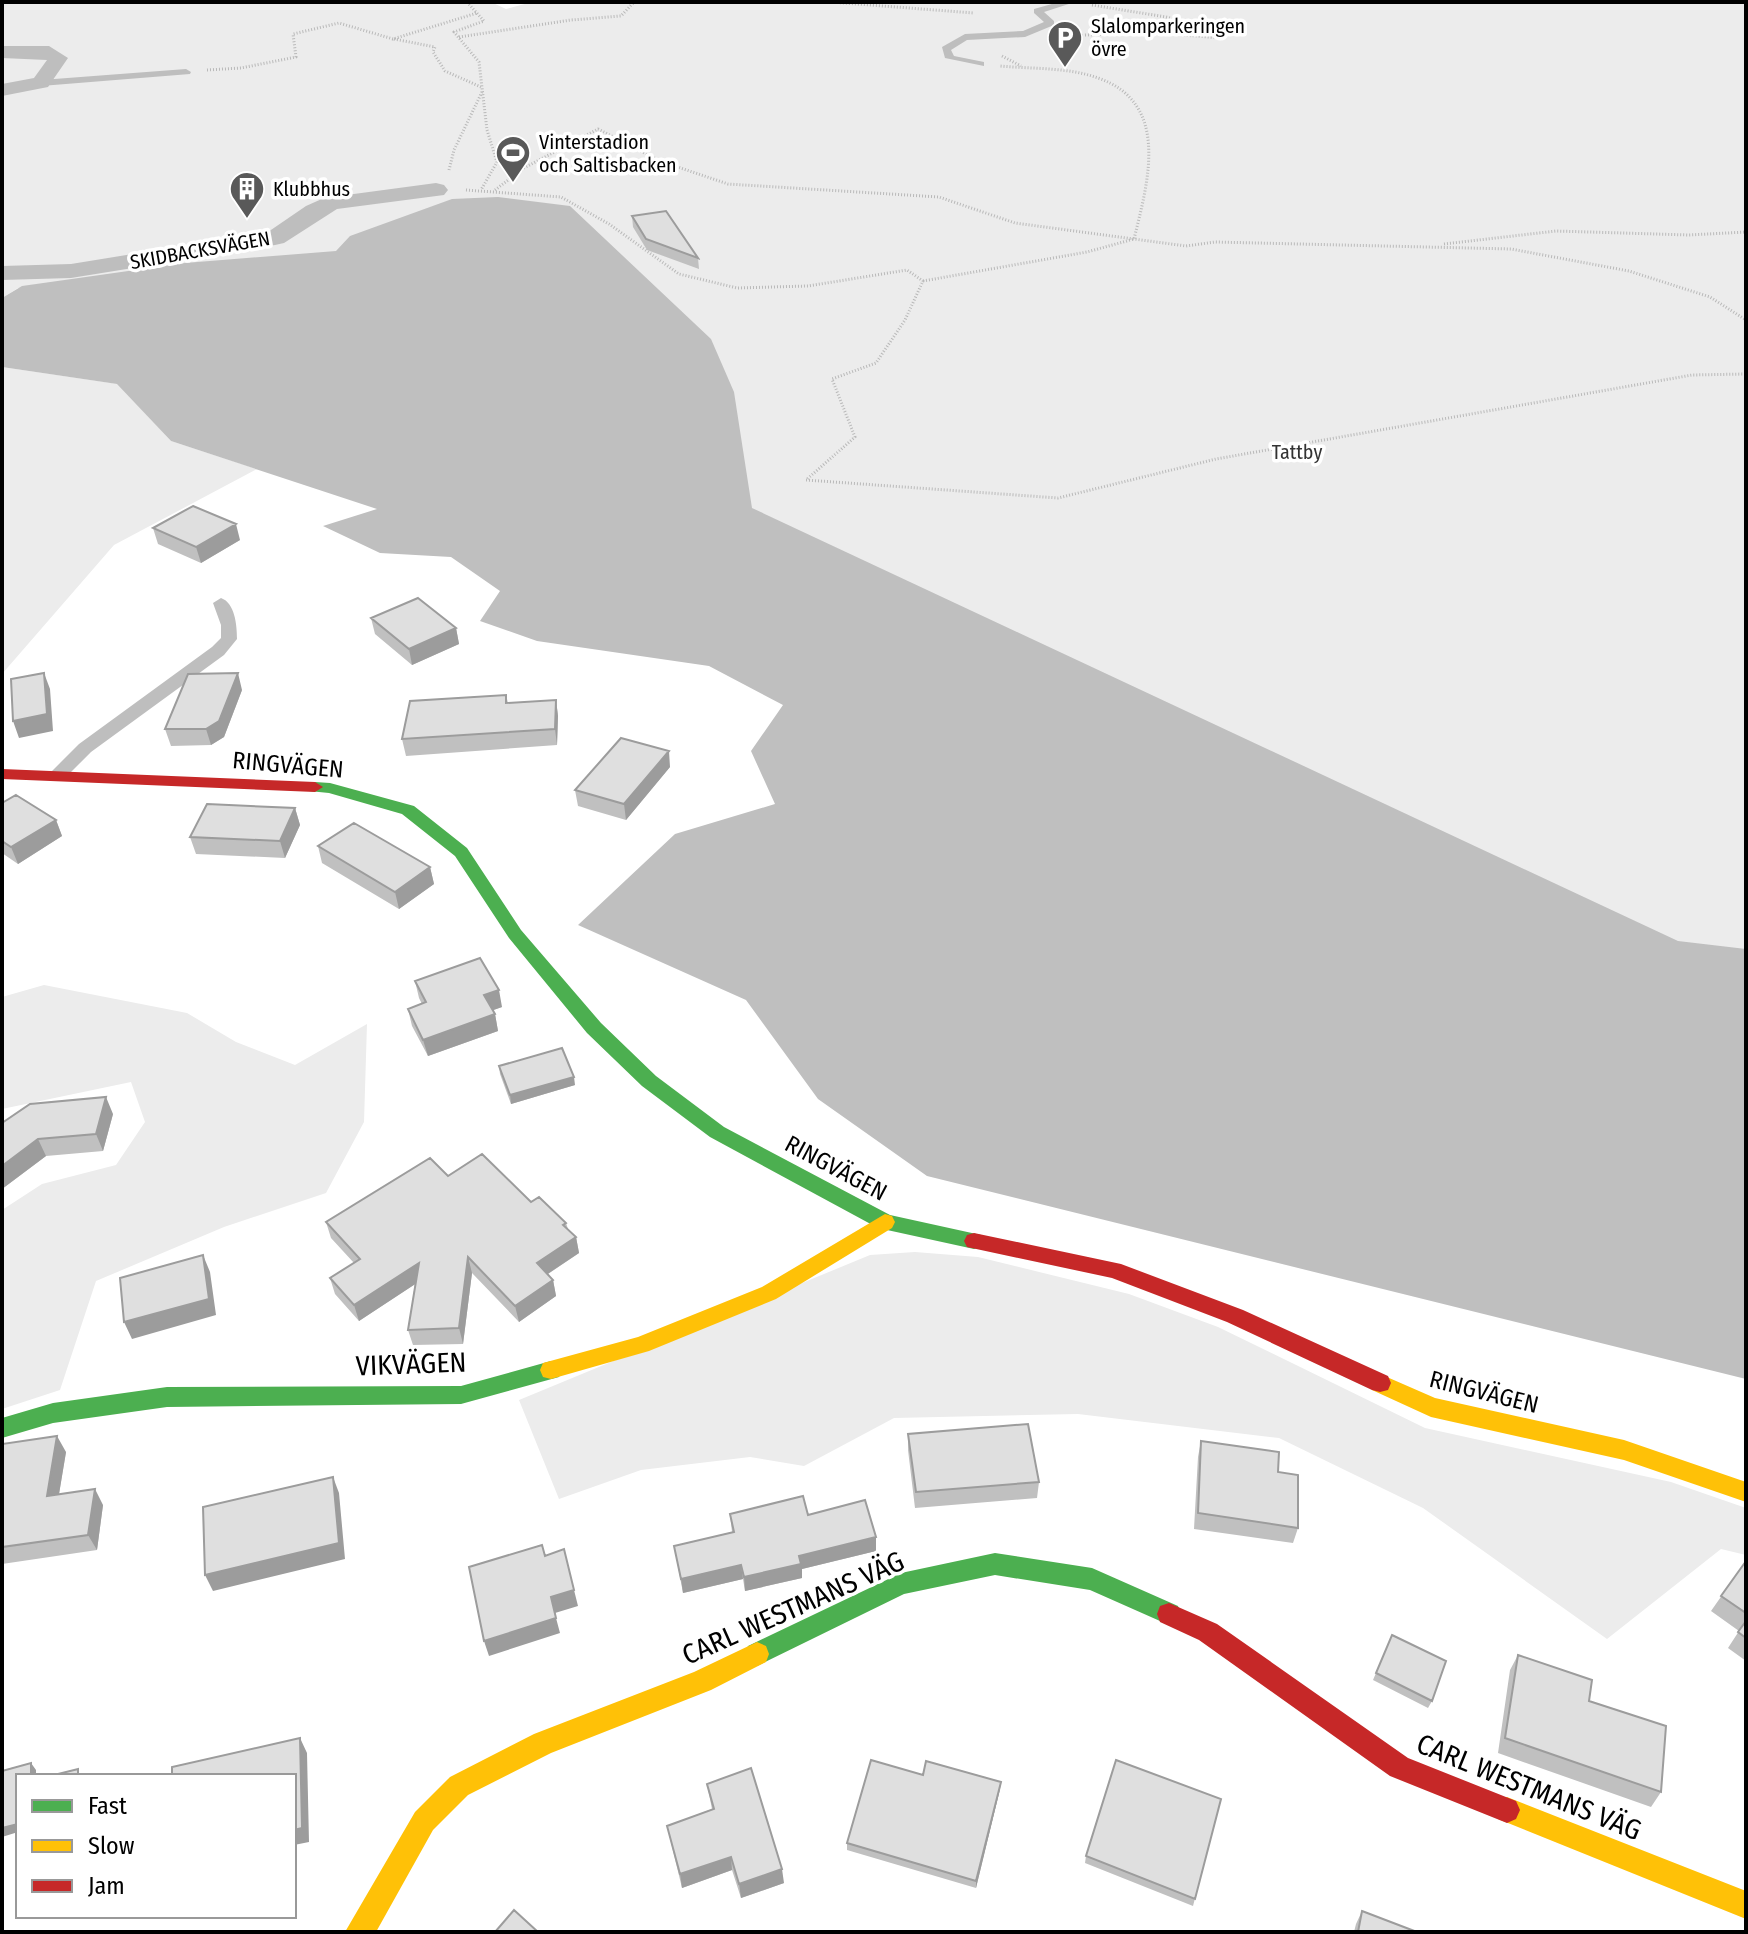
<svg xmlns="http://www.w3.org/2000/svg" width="1748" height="1934" font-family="'Fira Sans Condensed',sans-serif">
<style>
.green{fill:#ececec}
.water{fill:#bfbfbf}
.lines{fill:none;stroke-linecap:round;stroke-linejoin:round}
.path{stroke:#b9b9b9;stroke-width:3;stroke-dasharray:1 2;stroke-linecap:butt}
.lane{fill:#bebebe;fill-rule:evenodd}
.street{fill:#bebebe;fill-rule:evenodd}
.fast{fill:#4caf50;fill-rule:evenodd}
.slow{fill:#ffc107;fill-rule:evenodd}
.jam{fill:#c62828;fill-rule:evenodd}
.wall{fill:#c0c0c0}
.shaded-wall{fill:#9c9c9c}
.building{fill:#dfdfdf;stroke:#9c9c9c;stroke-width:2}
.labels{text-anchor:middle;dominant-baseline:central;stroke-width:7;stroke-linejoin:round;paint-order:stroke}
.far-poi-label{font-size:20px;fill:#000;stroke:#fff;text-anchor:start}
.far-street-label{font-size:20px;fill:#000;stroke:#fff}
.far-park-label{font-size:20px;fill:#333;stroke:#fff}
.street-label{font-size:24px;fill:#000;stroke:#fff}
.near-street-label{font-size:28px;fill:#000;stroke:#fff}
</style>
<rect width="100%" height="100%" fill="#fff"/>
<path class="green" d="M2,2h489l15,7 26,-7h1214v1116l-792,-374 -936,-456 -16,10z
M2,367l116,17 53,57 86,28 -143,76 -112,129z
M44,985l143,28 49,29 59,23 72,-41 -3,98 -38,71 -102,34 -128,54 -36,109 -58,19v-199l40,-26 74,-19 29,-43 -14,-40 -129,27v-112z
M915,1252l63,5 151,37 89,33 207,101 246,54 75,26v47l-25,-6 -114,90 -184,-131 -144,-70 -201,-24 -184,4 -90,48 -54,-9 -109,13 -82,29 -40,-99 351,-145z"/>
<path class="water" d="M498,197l72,9 141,133 23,53 18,116 926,433 68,8v430l-819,-203 -109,-77 -72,-99 -168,-75 97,-91 100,-30 -24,-53 32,-46 -74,-39 -172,-25 -57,-20 20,-30 -49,-34 -71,-4 -57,-27 54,-17 -206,-68 -54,-57 -115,-17v-69l20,-12 163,-23 151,-12 14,-15 102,-37z"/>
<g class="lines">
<path class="path" d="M467,2l17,19 -30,11 25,30 8,68 10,32 -16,28
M831,2l143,11
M1092,5l74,12 53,14
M1067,36l77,-4 77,6
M459,37l112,-17 50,-4 13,-14
M394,39l41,8 -2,5 12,19 36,16
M1002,56l19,10
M207,70l34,-2 55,-11 -3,-23 46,-11 54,16 84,-26
M449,170l5,-20 28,-58
M466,190l95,7 48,27 70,50 58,14 71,-2 99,-16 16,11 -18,39 -29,43 -44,16 23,58 -49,43 252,18 158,-39 476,-84 54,-1
M495,190l29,-22 74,-39 62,32 68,23 211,13 76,26 171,23 29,-4 296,7 118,22 81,26 36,23
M1444,244l112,-13 133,4 57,-3
M923,281l164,-29 47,-13c14,-57 37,-136 -36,-161 -30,-11 -66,-9 -98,-12"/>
<path class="lane" d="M1059,2h16l-31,10 10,9v4l-29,12 -58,3 -16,10 3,6 30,6v4l-39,-8 -3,-11 23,-13 58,-3 21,-9 -10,-9v-4z
M186,69l5,3 -1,2 -149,12 -5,-3 5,-3z
M221,598c14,5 16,27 16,41l-13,16 -133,97 -29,29h-12l-3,-4 3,-4 29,-29 133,-97 9,-9v-13l-8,-22z"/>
<path class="street" d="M2,46h47l19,12 -20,29 -46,9v-12l32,-6 13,-18 -45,-2z
M436,183l8,2 4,5 -4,5 -107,14 -53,34 -9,2 -204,33 -69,2v-14l69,-2 197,-32 38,-26 18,-8z"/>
<path class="fast" d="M315,782l15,1 84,23 53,42 54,82 80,93 55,53 68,51 166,88 91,20 3,6 -3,6 -7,2 -96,-21 -168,-91 -68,-51 -55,-53 -78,-95 -54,-82 -53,-42 -73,-21 -20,-2 -2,-4z
M551,1361l8,2 3,7 -3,7 -98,27 -294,3 -114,16 -51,15v-20l51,-15 114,-16 294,-1z
M995,1553l97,15 86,38 3,8 -3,8 -9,3 -79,-35 -95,-15 -91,19 -147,72 -9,-4 -3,-8 3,-8 153,-73z"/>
<path class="slow" d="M885,1214l7,2 3,6 -3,6 -116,71 -127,52 -98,28 -8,-2 -3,-7 3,-7 95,-26 124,-50z
M1380,1374l55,24 189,42 122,42v20l-122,-42 -193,-43 -59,-27 -3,-7 3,-7z
M757,1642l9,4 3,8 -3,8 -55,28 -160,63 -83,42 -35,35 -57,102h-31l70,-120 35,-35 84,-43 160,-62z
M1507,1797l239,94v28l-248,-100 -4,-9 4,-9z"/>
<path class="jam" d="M2,769l313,13 8,5 -8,5 -313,-13z
M974,1233l147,31 122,46 145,66 3,7 -3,7 -8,2 -8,-2 -145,-68 -115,-44 -145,-31 -3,-6 3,-6z
M1169,1603l48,21 191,134 108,43 4,9 -4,9 -9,4 -117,-47 -191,-136 -39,-18 -3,-8 3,-8z"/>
</g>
<path class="wall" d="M632,216l66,42 1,11 -52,-19 -14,-23z
M153,528l87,12 -39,23 -43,-19z
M371,618l85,10 3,16 -47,21 -37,-31z
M242,690l-18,47 -13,8 -40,1 -6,-17z
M506,695l2,8 48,-3 2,16 -1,29 -151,11 -4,-17z
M670,767l-44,53 -48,-14 -3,-16z
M2,803l54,17 6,16 -44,28 -16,-11z
M295,808l5,17 -15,33 -89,-4 -6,-17z
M318,846l112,21 4,17 -35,25 -77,-46z
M415,981l87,26 -9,3 2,4 3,17 -70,25 -16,-30 -4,-17 14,-5 -3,-6z
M499,1066l76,19 -64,19 -11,-30z
M113,1114l-10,37 -57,5 -44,33v-66z
M448,1176l83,26 35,21 2,6 8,8 3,16 -31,21 5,6 3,16 -37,26 -47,-49 -9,71 -50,1 -5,-15 7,-46 -56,37 -24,-27 -5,-16 24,-15 -23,-25 -5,-16z
M908,1434l131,48 -2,16 -122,10 -7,-58z
M1201,1441l77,31 20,56 -5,15 -99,-14 4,-72z
M2,1444l64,8 -7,42 44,11 -6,45 -95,14z
M730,1514l78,1 68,36 -74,18v9l-57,13 -2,-12 -60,14 -9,-47 58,-14z
M1746,1561v100l-18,-13 11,-17 -28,-20z
M1392,1635l40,66 -4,7 -55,-28z
M1518,1655l143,137 -10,15 -153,-54 12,-83z
M923,1775l77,14 -24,99 -129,-38v-7z
M707,1784l77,99 -43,15 -9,-28 -50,18 -15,-62 45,-17z
M1221,1799l-28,107 -108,-43 1,-7z
M1362,1911l55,21h-63l2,-8z"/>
<path class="shaded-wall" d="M236,524l4,16 -39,23 -5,-16z
M456,628l3,16 -47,21 -3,-16z
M44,673l6,16 3,42 -34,7 -6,-17z
M238,673l4,17 -18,47 -13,8 -5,-16z
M556,700l2,16 -1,29 -2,-16z
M669,751l1,16 -44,53 -2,-16z
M295,808l5,17 -15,33 -5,-17z
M56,820l6,16 -44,28 -7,-17z
M430,867l4,17 -35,25 -4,-17z
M499,990l3,17 -14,5 -4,-17z
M495,1014l3,17 -70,25 -5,-16z
M574,1077l1,8 -64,19 -1,-9z
M106,1097l7,17 -10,37 -7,-17z
M38,1139l8,17 -44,33v-23z
M576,1237l3,16 -39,26 -3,-16z
M203,1255l7,17 6,43 -84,24 -8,-17z
M468,1257l4,16 -9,71 -4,-16z
M419,1263l4,16 -64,42 -5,-16z
M553,1280l3,16 -37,26 -4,-16z
M57,1436l9,16 -10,60 -9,-16z
M333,1477l6,16 6,66 -132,32 -8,-16z
M95,1489l8,16 -6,45 -9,-15z
M876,1537v14l-74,18v9l-57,13 -1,-14 55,-21z
M741,1565l2,14 -60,14 -2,-14z
M574,1590l4,16 -23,7 -4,-16z
M556,1618l4,15 -71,23 -5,-15z
M300,1738l7,15 2,89 -15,3z
M31,1763l5,7v6h-5z
M1001,1782l-1,7 -24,99v-7z
M18,1824v8l-16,5v-9z
M731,1857l1,13 -50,18 -2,-14z
M782,1869l2,14 -43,15 -2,-14z"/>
<path class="building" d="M666,211l32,47 -52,-19 -14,-23z
M193,506l43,18 -40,23 -43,-19z
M418,598l38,30 -47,21 -38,-31z
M44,673l3,41 -34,7 -2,-42z
M238,673l-19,48 -13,8h-41l23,-55z
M506,695v8l50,-3 -1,29 -153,10 8,-38z
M621,738l48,13 -45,53 -49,-14z
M16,795l40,25 -45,27 -9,-6v-38z
M207,804l88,4 -15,33 -90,-4z
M354,823l76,44 -35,25 -77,-46z
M480,958l19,32 -15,5 11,19 -72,26 -15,-31 18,-7 -11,-21z
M562,1048l12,29 -64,18 -11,-29z
M106,1097l-10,37 -58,5 -36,27v-43l28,-19z
M482,1154l49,48 8,-5 27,26 -3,2 13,12 -39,26 16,17 -38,26 -47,-49 -9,71 -51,2 11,-67 -65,42 -24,-27 30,-19 -34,-37 104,-64 18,18z
M203,1255l6,44 -85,23 -4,-44z
M1028,1424l11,58 -123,10 -8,-58z
M57,1436l-10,60 48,-7 -7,46 -86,12v-103z
M1201,1441l78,11 -1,20 20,3v53l-100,-15z
M333,1477l6,66 -134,32 -2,-68z
M803,1496l5,19 57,-15 11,37 -77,19 2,8 -57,13 -3,-12 -60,14 -7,-33 60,-14 -4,-18z
M542,1545l3,11 19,-7 10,41 -23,7 5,21 -72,23 -15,-74z
M1746,1561v52l-25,-17z
M1746,1621v17l-8,-6z
M1392,1635l54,26 -14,40 -56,-28z
M1518,1655l74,25 -3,21 77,25 -5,66 -156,-54z
M300,1738l2,90 -8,2v-54h-122v-9z
M871,1760l52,15 3,-14 75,21 -25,99 -129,-38z
M1116,1760l105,39 -26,100 -109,-43z
M31,1763v13h-13v48l-16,4v-57z
M751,1768l31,101 -43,15 -8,-27 -51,17 -13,-48 47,-17 -7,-25z
M78,1769v7h-28z
M514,1910l24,22h-43z
M1362,1911l55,21h-59z"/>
<defs>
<symbol id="parking-pin" viewBox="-11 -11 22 30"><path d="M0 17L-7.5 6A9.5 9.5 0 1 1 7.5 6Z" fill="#595959" stroke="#fff"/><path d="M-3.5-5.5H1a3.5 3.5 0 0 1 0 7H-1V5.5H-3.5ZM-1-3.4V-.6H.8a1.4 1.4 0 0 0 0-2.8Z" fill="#fff"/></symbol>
<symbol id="stadium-pin" viewBox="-11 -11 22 30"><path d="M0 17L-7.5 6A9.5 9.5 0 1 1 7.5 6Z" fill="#595959" stroke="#fff"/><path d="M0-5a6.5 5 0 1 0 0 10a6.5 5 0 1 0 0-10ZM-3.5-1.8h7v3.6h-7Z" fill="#fff"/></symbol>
<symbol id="building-pin" viewBox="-11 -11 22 30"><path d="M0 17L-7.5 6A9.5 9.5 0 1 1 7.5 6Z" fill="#595959" stroke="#fff"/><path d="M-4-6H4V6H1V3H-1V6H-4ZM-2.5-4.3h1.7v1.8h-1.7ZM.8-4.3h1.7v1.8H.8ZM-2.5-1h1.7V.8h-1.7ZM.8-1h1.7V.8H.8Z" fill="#fff"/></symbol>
</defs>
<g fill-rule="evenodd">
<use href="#parking-pin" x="1045" y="18" width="40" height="54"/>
<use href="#stadium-pin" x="493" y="133" width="40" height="54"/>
<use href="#building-pin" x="227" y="169" width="40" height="54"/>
</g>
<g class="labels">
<g class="far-poi-label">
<text x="1091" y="26">Slalomparkeringen<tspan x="1091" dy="23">övre</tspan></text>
<text x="539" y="142">Vinterstadion<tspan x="539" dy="23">och Saltisbacken</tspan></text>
<text x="273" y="189">Klubbhus</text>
</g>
<g class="far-street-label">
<text transform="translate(200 250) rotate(-10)">SKIDBACKSVÄGEN</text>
</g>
<g class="far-park-label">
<text x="1297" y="452">Tattby</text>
</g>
<g class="street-label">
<text transform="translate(288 765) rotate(5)">RINGVÄGEN</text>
<text transform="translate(836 1168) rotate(28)">RINGVÄGEN</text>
<text transform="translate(1484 1392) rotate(14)">RINGVÄGEN</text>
</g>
<g class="near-street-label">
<text transform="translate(411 1364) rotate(-2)">VIKVÄGEN</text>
<text transform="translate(793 1608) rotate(-24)">CARL WESTMANS VÄG</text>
<text transform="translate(1529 1787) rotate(22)">CARL WESTMANS VÄG</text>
</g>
</g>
<rect width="1748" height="1934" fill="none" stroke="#000000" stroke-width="8"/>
<rect x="16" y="1774" width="280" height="144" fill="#ffffff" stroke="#999999" stroke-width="2"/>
<rect x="32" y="1800" width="40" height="12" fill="#4caf50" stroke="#999999" stroke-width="2"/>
<text x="88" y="1814" font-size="24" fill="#000000">Fast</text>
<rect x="32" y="1840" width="40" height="12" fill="#ffc107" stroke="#999999" stroke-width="2"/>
<text x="88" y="1854" font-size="24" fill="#000000">Slow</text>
<rect x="32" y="1880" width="40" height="12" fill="#c62828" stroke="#999999" stroke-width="2"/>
<text x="88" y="1894" font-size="24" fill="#000000">Jam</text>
</svg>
